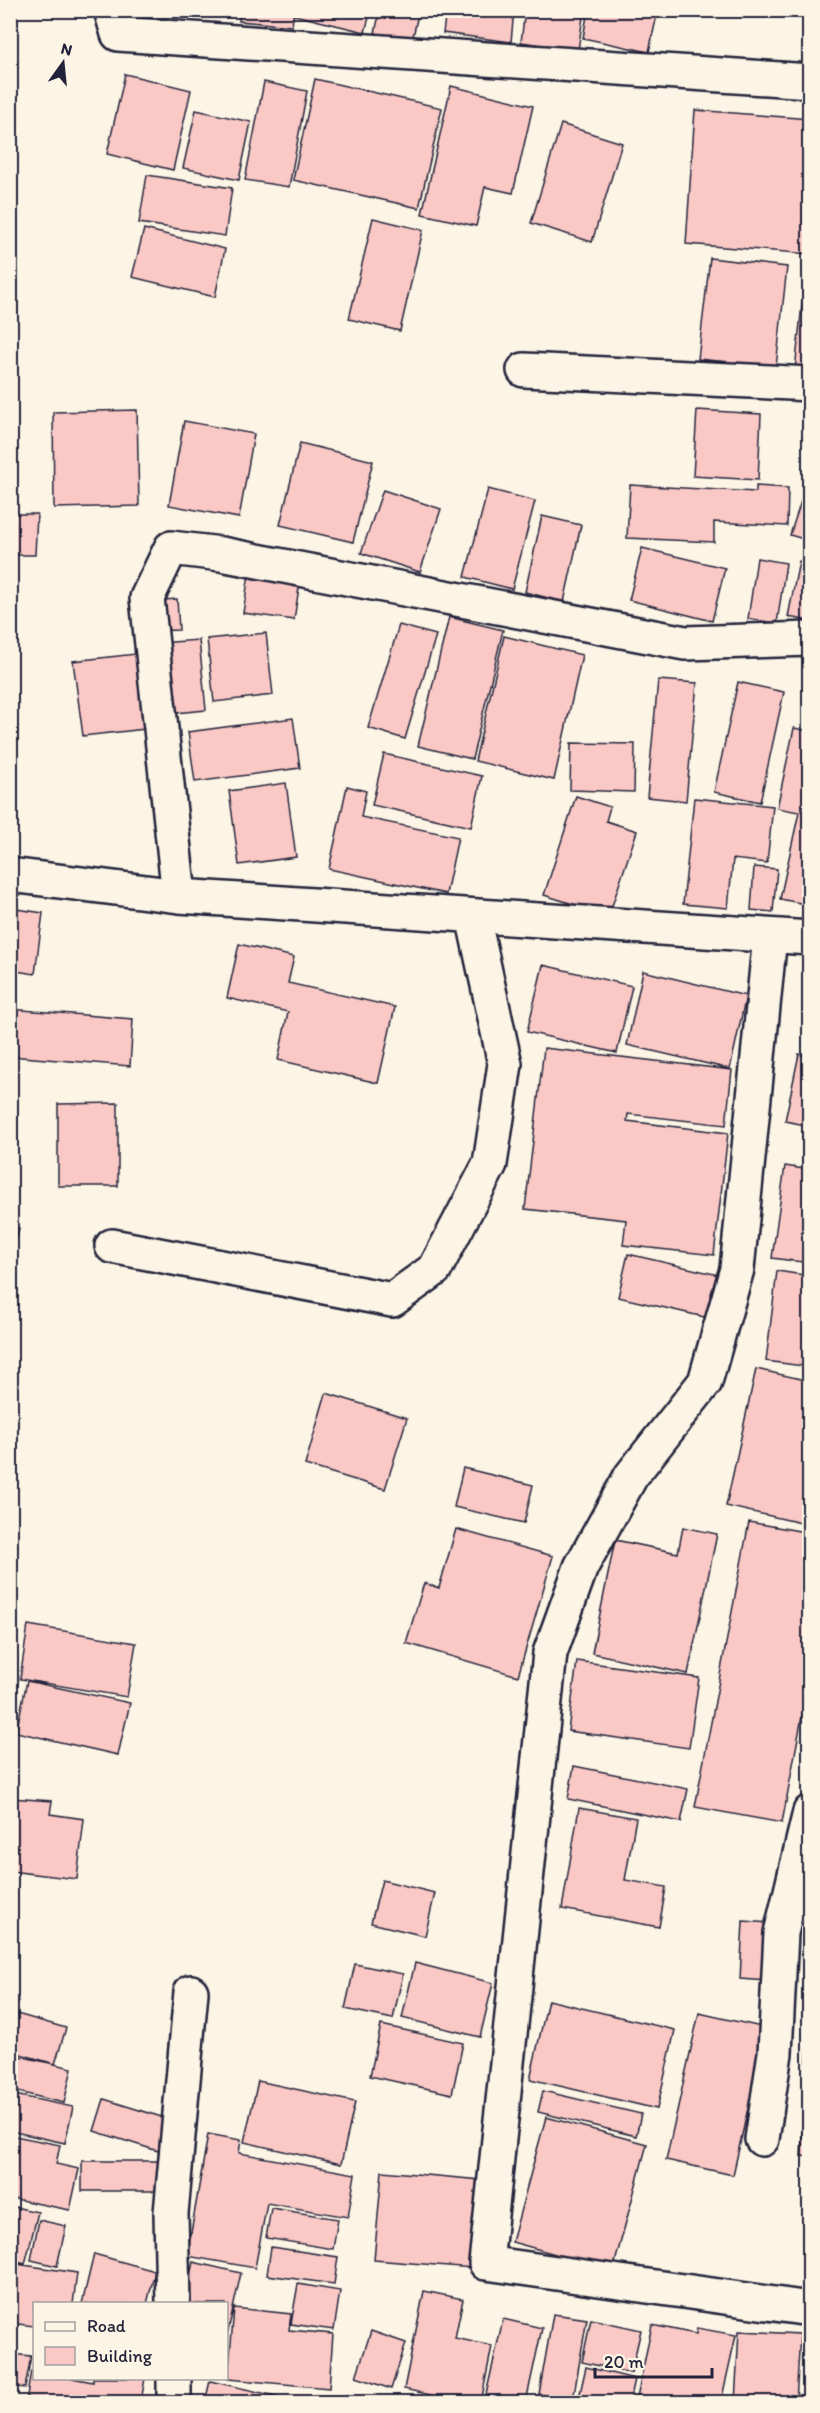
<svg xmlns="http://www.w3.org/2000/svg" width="820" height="2413" font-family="Itim,sans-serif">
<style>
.building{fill:#fac9c5;stroke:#22223b;stroke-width:1.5}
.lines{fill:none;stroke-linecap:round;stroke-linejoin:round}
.minor-casing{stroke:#22223b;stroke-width:38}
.minor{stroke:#fcf5e5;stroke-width:33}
</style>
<rect width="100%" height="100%" fill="#fcf5e5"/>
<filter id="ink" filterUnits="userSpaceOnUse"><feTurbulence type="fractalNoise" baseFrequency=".0167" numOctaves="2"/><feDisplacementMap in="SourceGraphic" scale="12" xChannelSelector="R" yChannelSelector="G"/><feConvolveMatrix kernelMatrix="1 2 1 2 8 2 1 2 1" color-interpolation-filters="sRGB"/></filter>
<g filter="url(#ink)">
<path class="building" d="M240,10h54l-2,16 -53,-5z
M295,10h76l-6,22 -71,-17z
M380,10h39l-7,31 -37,-8z
M446,10h68l-3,32 -68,-9z
M525,10h59l-6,40 -57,-8z
M588,10h70l-9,42 -66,-14z
M125,74l66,16 -18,80 -66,-16z
M315,79l127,29 -23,100 -126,-28z
M264,82l43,9 -18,96 -44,-7z
M451,86l82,20 -20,87 -28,-6 -9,39 -54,-12z
M196,110l55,12 -12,58 -56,-12z
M695,110l115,9v135l-124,-10z
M561,124l61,19 -30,99 -61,-19z
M147,175l85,13 -7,48 -86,-13z
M373,218l50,12 -23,101 -51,-12z
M144,229l81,20 -10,48 -83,-20z
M710,258l77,9 -11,100 -78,-8z
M804,286h6v95l-16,-2z
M137,410l2,96 -85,2 -1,-96z
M697,410l64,4 -3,66 -65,-4z
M184,421l70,13 -15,84 -70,-13z
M300,443l73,18 -20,81 -73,-17z
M630,485l126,7v-6l32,2 -1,38 -73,-4v20l-87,-4z
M488,489l47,12 -23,88 -47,-12z
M383,490l58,19 -21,63 -59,-19z
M804,492l6,2v47l-20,-6z
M10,514h27l-2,41h-25z
M542,516l39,9 -17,77 -39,-10z
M642,548l83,20 -13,53 -83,-21z
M757,558l29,5 -9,60 -29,-4z
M799,561l11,2v58l-22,-4z
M249,574l51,7 -6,39 -51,-7z
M177,599l2,31 -28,1 -2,-30z
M449,617l54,13 -31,129 -54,-13z
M399,625l37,10 -31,104 -37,-11z
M266,633l7,62 -59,7 -7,-63z
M504,636l78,19 -28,125 -79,-19z
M199,640l7,70 -41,4 -6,-71z
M145,653l9,75 -71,8 -10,-75z
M658,680l39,3 -11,118 -39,-4z
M738,682l46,10 -24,110 -46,-10z
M293,718l7,50 -105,14 -7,-50z
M794,728l16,3v174l-30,-6 19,-87 -22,-4z
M571,743l64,1 -1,48 -64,-2z
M384,754l98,22 -11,51 -99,-22z
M286,783l10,74 -57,8 -10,-74z
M347,786l19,5 -5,26 97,20 -12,57 -117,-25z
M576,796l34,11 -4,14 31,10 -28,84 -65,-20z
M694,798l79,8 -6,57 -34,-4 -5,49 -45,-4z
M754,867l23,2 -4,43 -22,-2z
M10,908l33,5 -8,61 -25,-4z
M239,944l55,13 -6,26 107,24 -17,76 -100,-23 10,-48 -61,-14z
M543,965l89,21 -15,67 -90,-21z
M643,971l103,25 -16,73 -103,-24z
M10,1009l123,10 -3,47 -120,-10z
M544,1048l188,22 -6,55 -98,-11 -1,7 101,12 -14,122 -91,-10 3,-25 -101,-11z
M799,1054l11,3v69l-25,-5z
M118,1103v83h-60v-82z
M785,1166l25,4v93l-38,-5z
M10,1225l9,3 -6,26 -3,-1z
M628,1254l95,22 -10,43 -95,-22z
M777,1271l33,5v91l-44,-6z
M756,1369l54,12v144l-84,-19z
M326,1393l81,25 -22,71 -80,-24z
M463,1468l70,17 -9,38 -70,-16z
M749,1522l61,11v157h-3l-25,133 -87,-16z
M683,1527l34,7 -29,140 -96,-21 23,-113 63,13z
M456,1529l97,27 -35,120 -112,-33 18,-60 15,5z
M28,1625l108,18 -9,54 -107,-18z
M577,1661l122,17 -10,70 -121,-17z
M27,1681l103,22 -12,52 -102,-23z
M574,1766l114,23 -7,33 -113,-23z
M10,1798l42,3 -2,13 34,5 -7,60 -67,-8z
M579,1808l57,10 -11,62 41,7 -7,40 -97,-18z
M382,1880l53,13 -10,43 -54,-13z
M743,1921l29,2 -4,58 -28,-2z
M415,1963l78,20 -13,54 -78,-19z
M355,1964l48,10 -10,45 -48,-10z
M548,2000l127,30 -18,79 -127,-30z
M10,2012l56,16 -11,36 -45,-13z
M699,2013l67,15 -33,147 -67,-15z
M381,2025l82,18 -11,51 -82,-18z
M808,2041l2,1v115l-9,-1z
M10,2054l62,14 -8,35 -54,-13z
M258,2081l97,21 -14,62 -97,-22z
M543,2091l98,23 -5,22 -98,-24z
M10,2094l63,13 -8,36 -55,-12z
M104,2099l64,20 -10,32 -64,-20z
M546,2117l101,27 -34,126 -101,-28z
M208,2134l33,6 -2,13 116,21 -7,43 -81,-14 -12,65 -68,-12z
M10,2135l50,10 -4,19 23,5 -9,41 -60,-12z
M82,2161h84v30h-84z
M382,2171l99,9 -8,88 -99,-8z
M10,2206l28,6 -13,52 -15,-4z
M271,2208l67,11 -5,30 -67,-11z
M39,2220l27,6 -9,40 -26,-6z
M271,2247l67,10 -4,27 -67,-9z
M94,2254l61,17 -8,33h-65z
M193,2262l48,11 -15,67v-36h-42z
M10,2263l67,10 -4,31h-39v22l-24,-3z
M298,2284l42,7 -6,39 -43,-6z
M424,2291l39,8 -8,39 37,8 -11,56h-34l1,-3 -44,-10z
M234,2308l57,6 -2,16 44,4 -4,54 -101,-9z
M553,2314l34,5 -14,81 -34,-6z
M503,2319l39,9 -16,74h-24l-17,-3z
M591,2319l50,11 -10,43 -49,-11z
M652,2325l44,9 1,-6 39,7 -15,67h-85z
M371,2331l35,12 -15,46 -35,-12z
M739,2331l61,3 -4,68h-61z
M10,2354l21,2 -6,32 -15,-2z
M586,2367l49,12 -5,23h-52z
M31,2371l3,1v6h38l21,4v-4h52l-4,24h-115z
M210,2381l92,21h-97z
M345,2395l25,7h-28z"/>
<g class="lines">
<defs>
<path id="minor" d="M111,10l7,24 692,47
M524,370l286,14
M10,875l169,21 631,42
M179,896l-32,-298 24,-50 50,6 464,89 125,-4
M770,936l-33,333 -32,113 -74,94 -50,91 -31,86 -64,610 324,46
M112,1246l280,54 43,-31 55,-105 15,-100 -32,-148
M762,2139l13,-86 6,-120 29,-121
M173,2304l-2,-91 20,-221
M174,2378v24"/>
</defs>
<use href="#minor" class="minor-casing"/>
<use href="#minor" class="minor"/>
</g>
</g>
<rect width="820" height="2413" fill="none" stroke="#fcf5e5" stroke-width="36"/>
<rect x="18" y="18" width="784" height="2377" fill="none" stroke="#22223b" stroke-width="2" filter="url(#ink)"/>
<rect x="33" y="2302" width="195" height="78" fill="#fcf5e5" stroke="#a5a1a1" stroke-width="1.5"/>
<rect x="45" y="2322" width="30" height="9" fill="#fcf5e5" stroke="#a5a1a1" stroke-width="1.5"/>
<text x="87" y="2332" font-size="18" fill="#22223b">Road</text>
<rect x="45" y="2347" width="30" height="18" fill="#fac9c5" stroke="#a5a1a1" stroke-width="1.5"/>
<text x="87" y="2362" font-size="18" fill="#22223b">Building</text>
<g transform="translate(63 63) rotate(15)" stroke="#fcf5e5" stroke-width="4.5" paint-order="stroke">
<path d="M0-4.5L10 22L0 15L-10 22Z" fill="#22223b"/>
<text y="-9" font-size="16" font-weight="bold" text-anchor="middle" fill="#22223b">N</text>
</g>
<path d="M595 2368v9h117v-9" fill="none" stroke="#22223b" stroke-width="3"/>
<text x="604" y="2368" font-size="18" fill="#22223b" stroke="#fcf5e5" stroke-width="4.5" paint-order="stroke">20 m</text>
</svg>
